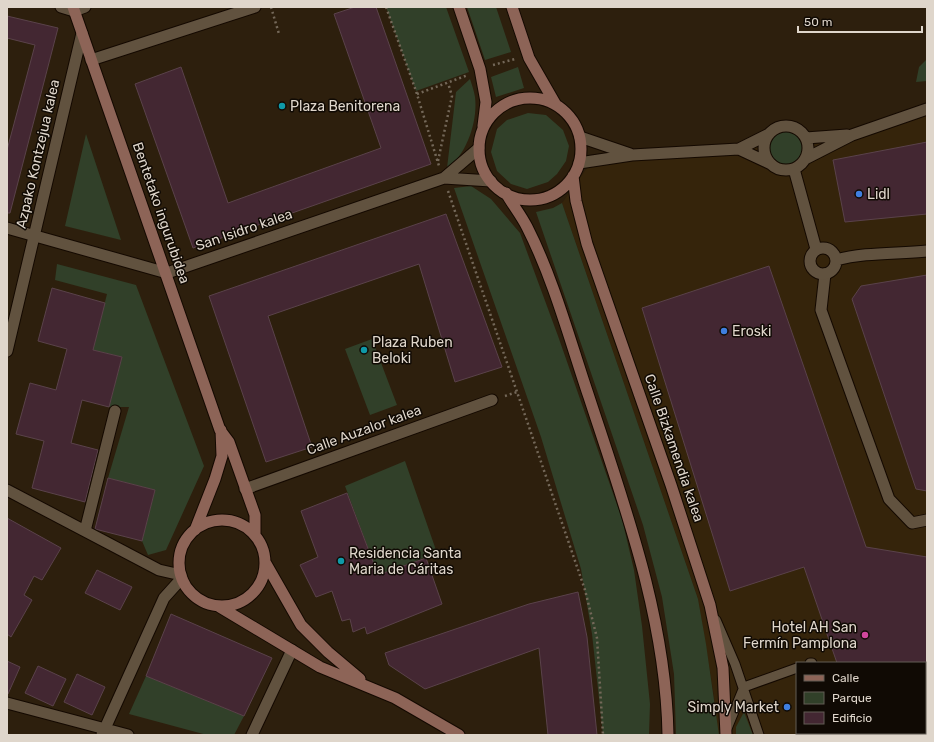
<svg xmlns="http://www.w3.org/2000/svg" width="934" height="742" font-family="Rubik,sans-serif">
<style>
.built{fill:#35240b;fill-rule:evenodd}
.green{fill:#314029}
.building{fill:#432732;stroke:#5a424a}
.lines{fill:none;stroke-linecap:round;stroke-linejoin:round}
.service-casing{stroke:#140900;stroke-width:11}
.minor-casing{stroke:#140900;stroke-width:13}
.tertiary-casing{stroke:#140900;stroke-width:13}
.secondary-casing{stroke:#140900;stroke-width:13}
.path{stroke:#746859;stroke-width:2.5;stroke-dasharray:2 3;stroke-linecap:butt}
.service{stroke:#61523f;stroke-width:9}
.minor{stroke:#61523f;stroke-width:11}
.tertiary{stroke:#61523f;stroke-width:11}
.secondary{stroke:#8d6457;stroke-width:11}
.culture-dot{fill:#0f9aa8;stroke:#100a04;stroke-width:1.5}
.shop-dot{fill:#3f7fe0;stroke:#100a04;stroke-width:1.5}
.hotel-dot{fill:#d1479c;stroke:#100a04;stroke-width:1.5}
.labels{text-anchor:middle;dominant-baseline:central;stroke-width:3;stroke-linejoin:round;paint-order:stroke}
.poi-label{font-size:14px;fill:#dfd6cb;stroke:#100a04;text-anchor:start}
.street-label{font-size:14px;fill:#dfd6cb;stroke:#100a04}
</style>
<rect width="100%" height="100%" fill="#2d1f0d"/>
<path class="built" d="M927,106v629h-211l-2,-39 -16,-97 -136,-396 28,-39 299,-37zM797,663h128v70h-128z"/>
<path class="green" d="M386,7h60l23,65 -53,19z
M467,7h29l15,45 -26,8z
M927,59v22l-11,1 3,-15z
M518,67l6,21 -28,9 -5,-20z
M470,79c2,6 4,12 5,18 3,23 -8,58 -28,71l9,-76z
M528,113l18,2 17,15 6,16 -3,15 -9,13 -9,8 -21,7 -16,-5 -14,-13 -6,-19 6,-23 10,-9z
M767 148a20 20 0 1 1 40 0a20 20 0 1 1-40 0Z
M86,134l35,106 -56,-14z
M471,186l20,13 29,34 38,103 64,183 12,51 8,56 8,78 -1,31h-46l-11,-101 -11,-65 -40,-132 -87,-249z
M562,203l136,396 8,45 13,91h-43l-2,-61 -12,-77 -19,-72 -107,-313 17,-4z
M57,264l79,21 68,181 -38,84 -18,5 -6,-14 13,-51 -47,-12 21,-71h-20l13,-50 -29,-7 14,-56 -52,-14z
M372,339l25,66 -27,10 -25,-66z
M405,461l32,92 -59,22 -33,-89z
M146,676l98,40 -10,19h-27l-78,-21z
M744,712l9,23h-17v-8z"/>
<path class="building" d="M355,7h21l55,157 -238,84 -58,-164 46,-17 47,136 153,-55 -47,-134z
M7,16l51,12 -48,185h-3v-63l28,-105 -28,-7z
M927,142v72l-82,8 -12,-62z
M446,214l56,153 -47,15 -36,-118 -151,52 44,131 -46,15 -57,-166z
M769,266l97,281 61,10v139l-2,2v-35h-88l-33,-96 -74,24 -88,-283z
M927,275v216l-11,-2 -64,-190 9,-13z
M52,288l53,15 -12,47 29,7 -13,50 -27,-7 -11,43 27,7 -13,52 -53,-14 12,-47 -28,-7 14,-51 26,7 11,-41 -29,-8z
M108,478l47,12 -13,51 -47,-12z
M347,493l31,82 48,-17 16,46 -75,30 -2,-7 -12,5 -3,-13 -8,2 -10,-30 -16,6 -16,-32 18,-8 -17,-46z
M7,518l54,30 -19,32 -8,-4 -10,19 8,5 -21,37 -4,-3z
M97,570l35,17 -12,23 -35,-17z
M578,592l9,45 10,98h-49l-9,-87 -114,41 -36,-24 -4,-12 144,-49z
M171,614l101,44 -28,58 -98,-40z
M7,661l13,6 -12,27h-1z
M38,666l28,13 -13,27 -28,-13z
M77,674l28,13 -13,28 -28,-13z
M862,733h20l-3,2h-17z"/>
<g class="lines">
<defs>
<path id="service" d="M716,620l19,44 24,71
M810,663h2
M726,731l18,-44 53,-19
M837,733l1,2"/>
<path id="minor" d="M61,7l13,4 11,-4
M91,60l164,-53
M7,228l160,45
M825,274l-4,36 68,189 23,24 15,-3
M7,351l75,-318
M245,489l247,-89
M7,490l152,80 22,5
M85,531l30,-120
M7,703l121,32
M102,735l62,-137 18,-20
M252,735l40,-85"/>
<path id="tertiary" d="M764 148a22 22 0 1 1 44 0a22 22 0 1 1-44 0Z
M580,137l50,17
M806,138l41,-3
M739,149l32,15
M807,158l45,-23 75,-26
M579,163l53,-8 107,-6 30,-15
M794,169l22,80
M444,178l47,3
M810 261a13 13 0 1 1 26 0a13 13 0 1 1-26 0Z
M836,260c29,-8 61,-6 91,-9
M167,273l277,-95 35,-30"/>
<path id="secondary" d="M73,7l147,423 9,12 26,73v19
M459,7l21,62 6,33 -3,24
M512,7l17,51 27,47
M479 149a51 51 0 1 1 102 0a51 51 0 1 1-102 0Z
M573,176l3,25 11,43 84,241 39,120 13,63 3,67
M506,193c6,11 15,22 21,34 27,53 43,114 62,170 36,110 77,221 79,338
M179 563a43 43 0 1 1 86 0a43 43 0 1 1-86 0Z
M195,530l20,-51 7,-23 -1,-26
M265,562l36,63 27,27 32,27
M218,606l102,61 75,31 64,37
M925,728l2,-2
M916,735l2,-2"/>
</defs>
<use href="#service" class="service-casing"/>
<use href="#minor" class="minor-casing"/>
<use href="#tertiary" class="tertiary-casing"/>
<use href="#secondary" class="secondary-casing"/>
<path class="path" d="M271,7l8,27
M386,7l30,84 23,75
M493,65l22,-6
M417,94l51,-19
M438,161l14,-65 -4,-13
M448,191l137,399 12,48 6,97
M505,396l12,-4"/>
<use href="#service" class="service"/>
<use href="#minor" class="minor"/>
<use href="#tertiary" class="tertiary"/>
<use href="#secondary" class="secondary"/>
</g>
<g class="culture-dot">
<circle cx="282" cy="106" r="4"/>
<circle cx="364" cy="350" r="4"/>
<circle cx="341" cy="561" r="4"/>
</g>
<g class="shop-dot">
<circle cx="859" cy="194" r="4"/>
<circle cx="724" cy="331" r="4"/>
<circle cx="787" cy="707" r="4"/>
</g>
<circle class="hotel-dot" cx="865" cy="635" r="4"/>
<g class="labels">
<g class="poi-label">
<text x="290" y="106">Plaza Benitorena</text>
<text x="867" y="194">Lidl</text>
<text x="732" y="331">Eroski</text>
<text x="372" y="342">Plaza Ruben<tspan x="372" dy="16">Beloki</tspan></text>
<text x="349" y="553">Residencia Santa<tspan x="349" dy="16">Maria de Cáritas</tspan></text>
<text x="857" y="627" text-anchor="end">Hotel AH San<tspan x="857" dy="16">Fermín Pamplona</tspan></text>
<text x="779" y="707" text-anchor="end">Simply Market</text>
</g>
<g class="street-label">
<text transform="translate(38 154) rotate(-77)">Azpako Kontzejua kalea</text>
<text transform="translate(161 213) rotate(71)">Bentetako ingurubidea</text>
<text transform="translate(244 230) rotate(-19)">San Isidro kalea</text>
<text transform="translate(364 430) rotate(-20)">Calle Auzalor kalea</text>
<text transform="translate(674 448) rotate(71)">Calle Bizkamendia kalea</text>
</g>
</g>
<rect width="934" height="742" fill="none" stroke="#dfd6cb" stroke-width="16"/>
<rect x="796" y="662" width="130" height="72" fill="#100a04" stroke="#635c54"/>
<rect x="804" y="675" width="20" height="6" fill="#8d6457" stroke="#635c54"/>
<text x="832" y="682" font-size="12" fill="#dfd6cb">Calle</text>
<rect x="804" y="692" width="20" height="12" fill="#314029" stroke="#635c54"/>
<text x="832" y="702" font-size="12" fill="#dfd6cb">Parque</text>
<rect x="804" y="712" width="20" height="12" fill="#432732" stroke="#635c54"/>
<text x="832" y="722" font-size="12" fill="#dfd6cb">Edificio</text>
<path d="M798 26v6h124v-6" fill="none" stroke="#dfd6cb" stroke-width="2"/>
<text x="804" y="26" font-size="12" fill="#dfd6cb" stroke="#100a04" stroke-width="3" paint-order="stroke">50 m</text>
</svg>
